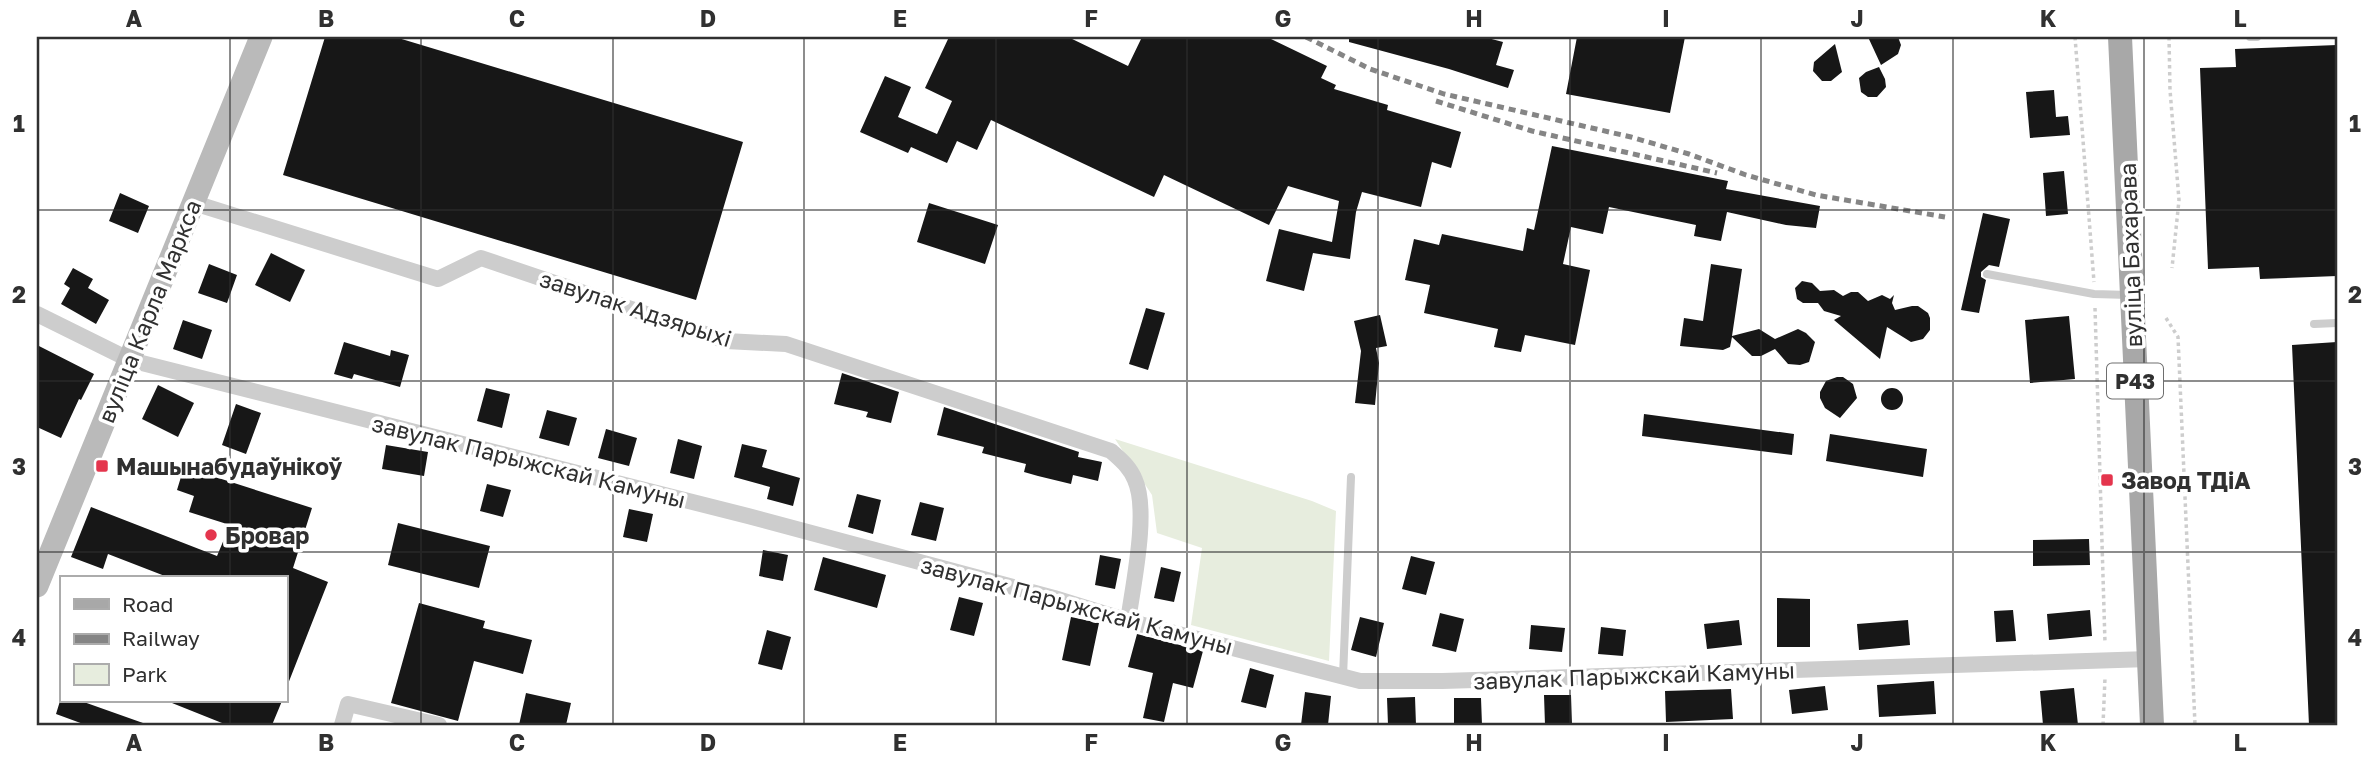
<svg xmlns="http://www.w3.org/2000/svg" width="2374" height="762" font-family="'Golos Text',sans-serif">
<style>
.green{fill:#e7edde}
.building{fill:#171717}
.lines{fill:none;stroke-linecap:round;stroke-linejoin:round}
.path{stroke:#cdcdcd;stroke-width:3.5;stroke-dasharray:3.5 3.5;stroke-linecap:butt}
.service{stroke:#cdcdcd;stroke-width:8}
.minor{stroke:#cdcdcd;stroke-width:16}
.secondary{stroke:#bababa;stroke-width:23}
.primary{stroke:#a8a8a8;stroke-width:24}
.rail{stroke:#858585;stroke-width:5;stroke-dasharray:7 5;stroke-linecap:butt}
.grid{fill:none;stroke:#303030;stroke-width:2;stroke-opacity:0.55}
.poi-dot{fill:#e4354d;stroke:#fff;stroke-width:2.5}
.labels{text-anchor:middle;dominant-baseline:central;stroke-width:7;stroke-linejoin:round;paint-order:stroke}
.shield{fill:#fff;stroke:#6e6e6e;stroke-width:2}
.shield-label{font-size:21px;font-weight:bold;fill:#303030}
.street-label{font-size:23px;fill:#303030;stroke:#fff}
.poi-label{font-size:23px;font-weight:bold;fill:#303030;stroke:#fff;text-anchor:start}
.neatline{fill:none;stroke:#303030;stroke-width:2.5}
.grid-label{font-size:23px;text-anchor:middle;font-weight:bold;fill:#303030}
</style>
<rect width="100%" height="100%" fill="#fff"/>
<path class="green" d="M1115,439l197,62 24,10 -7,150 -138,-36 11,-77 -45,-15 -5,-38z"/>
<path class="building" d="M325,37h70l348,105 -47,158 -413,-125z
M949,37h119l60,29 14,-29h125l60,29 -6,12 15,7 -2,4 54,16 -1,5 74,22 -10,36 -19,-6 -11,45 -59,-15 -6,20 -6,47 -37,-6 -9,38 -38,-10 13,-52 53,13 7,-41 -51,-15 -19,39 -105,-50 -10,22 -163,-77 -14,30 -20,-9 -10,22 -36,-16 -3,6 -48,-21 25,-56 26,11 -13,30 39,17 15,-33 -27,-13z
M1349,37h135l19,5 -7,23 18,5 -6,18 -59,-19 -100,-27z
M1577,37h108l-15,76 -104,-19z
M1868,37h30l3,8 -3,9 -17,11z
M1835,44l7,28 -11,9h-9l-9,-10 1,-9z
M2337,45v231l-77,3 -1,-12 -51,2 -8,-201 36,-1 -1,-18z
M1879,67l6,12 1,8 -9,10h-9l-7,-5 -2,-14 7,-6z
M2054,90l2,27 12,-1 2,19 -40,3 -4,-46z
M1552,146l176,35 -2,8 94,17 -4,22 -30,-3 -59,-13 -6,29 -27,-5 2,-11 -87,-18 -6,27 -32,-7 -8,37 27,6 -15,75 -50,-10 -4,17 -27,-5 4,-18 -74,-16 6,-28 -25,-5 9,-41 25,6 3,-11 81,17 4,-23 7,2z
M2064,171l4,43 -22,2 -3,-43z
M120,193l29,13 -11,27 -29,-12z
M929,203l69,22 -13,39 -68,-22z
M1983,213l27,6 -11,48 -10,-2 -8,7v5l5,3 -7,33 -18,-3z
M271,253l34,17 -15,32 -35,-17z
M209,264l28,11 -10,28 -29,-10z
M1711,264l31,5 -10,67 27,-7 16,10 23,-10 8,4 9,9 -6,20 -9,3 -12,-1 -13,-15 -14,7h-9l-20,-19 -2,10 -7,3 -43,-4 4,-28 19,3z
M73,268l20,11 -5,9 21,12 -13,24 -35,-20 9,-16 -6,-4z
M1802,281l10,2 8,8 14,-1 9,6 8,-4h7l10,9 14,-6 8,4 4,-4 -2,8 3,7 17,-4h6l10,7 2,5v12l-7,9 -12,3 -24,-15 -7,32 -46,-39 7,-4 -17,-5 -6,-8h-15l-6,-4 -2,-11z
M1146,308l19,5 -17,57 -19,-6z
M1380,315l7,31 -11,2 3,15 -4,42 -20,-2 6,-52 -7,-30z
M2069,316l6,63 -45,4 -5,-63z
M183,320l29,10 -10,29 -29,-10z
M344,342l46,14 1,-6 18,5 -9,32 -46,-13 -2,5 -18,-5z
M2337,342v383h-28l-17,-380z
M37,345l57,29 -13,26 -2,-1 -18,39 -24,-11z
M842,373l57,19 -8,31 -25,-6 2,-5 -34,-8z
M1837,377h6l10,7 4,14 -17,20 -15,-10 -5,-10v-6l6,-11z
M158,385l36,18 -16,34 -36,-18z
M1881 399a11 11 0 1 1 22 0a11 11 0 1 1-22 0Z
M486,388l24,6 -8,34 -25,-7z
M236,404l25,9 -15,41 -24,-9z
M944,407l135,45 -1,5 24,5 -4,19 -25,-6 -2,9 -33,-8 -14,-4 2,-8 -44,-11 2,-6 -47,-12z
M547,410l30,8 -8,28 -30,-8z
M1644,414l150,20 -2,21 -150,-19z
M606,429l31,9 -8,28 -31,-8z
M1830,434l97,15 -4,28 -97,-16z
M678,439l24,7 -8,33 -24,-6z
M742,444l25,6 -5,17 38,11 -7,28 -26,-7 3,-12 -36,-10z
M386,445l42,7 -4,24 -42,-7z
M184,467l128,41 -19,60 35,14 -42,107 -1,-111h-115l-62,-24 -5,15 -32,-12 20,-50 126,49 13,-31 -41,-13 5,-16 -17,-6z
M487,484l24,6 -8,27 -23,-6z
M857,494l24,6 -8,34 -25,-7z
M920,502l24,6 -8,33 -25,-6z
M629,509l24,5 -6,28 -24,-5z
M398,523l92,23 -11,42 -91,-23z
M2089,539l1,26 -57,1v-26z
M763,550l25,5 -5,26 -24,-5z
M1100,555l21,4 -6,30 -20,-4z
M1411,556l24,6 -9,33 -24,-6z
M823,557l63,18 -9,33 -63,-18z
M1161,567l20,5 -7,30 -20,-4z
M959,597l24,6 -9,33 -24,-6z
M1777,598l33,1v48h-33z
M419,603l66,18 -2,7 49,12 -9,34 -49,-13 -16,60 -67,-18z
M2013,610l3,31 -20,1 -2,-31z
M2090,610l2,26 -43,4 -2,-26z
M1440,613l24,6 -8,33 -24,-6z
M1071,617l28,6 -9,43 -28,-6z
M1360,617l24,6 -8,34 -25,-7z
M1739,620l3,25 -35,4 -3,-25z
M1908,620l2,25 -51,5 -2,-26z
M1531,625l34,3 -3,24 -33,-3z
M1601,627l25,3 -3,26 -25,-2z
M767,630l24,7 -9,33 -24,-6z
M1137,634l66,17 -10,37 -20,-5 -9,39 -21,-4 10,-45 -25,-6z
M1250,668l24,7 -8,33 -25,-6z
M1934,681l2,33 -57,3 -2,-32z
M1825,686l3,24 -36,4 -3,-24z
M2074,688l4,37h-35l-3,-34z
M1731,689l2,30 -67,3 -1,-31z
M1305,692l26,4 -3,29h-27z
M526,693l45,10 -5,22h-47z
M1544,695h27l1,30h-27z
M1415,697l1,28h-28l-1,-27z
M1454,698h27l1,27h-28z
M60,701h21l62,22v2h-57l-30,-11z
M167,701h115l-10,24h-45z"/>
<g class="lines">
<path class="path" d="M2075,37l19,245
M2169,37l1,53 9,110 -7,68
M2095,308l10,335
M2166,318l12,19 17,388
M2103,725l2,-47"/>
<path class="service" d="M2250,37h7
M1987,274l107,20 35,1
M2314,324l23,-1
M1343,677l8,-200"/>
<path class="minor" d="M194,203l244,76 43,-21 245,83 60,3 325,107c10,9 19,16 24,29 14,31 -2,105 -7,141
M37,314l93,46 618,156 306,82 74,23 232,60h82l707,-22
M342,725l6,-21 91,21"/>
<path class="secondary" d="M37,586l224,-549"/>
<path class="primary" d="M2120,37l32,688"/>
<path class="rail" d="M1306,37l64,32 74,25 187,43 58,17 57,21 70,20 129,22
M1436,101l96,30 185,42"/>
</g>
<path class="grid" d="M230,37v541M421,37v688M613,37v688M804,37v688M996,37v688M1187,37v688M1378,37v688M1570,37v688M1761,37v688M1953,37v688M2144,37v688M37,210h2300M37,381h2300M37,552h2300M230,701v24"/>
<g class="poi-dot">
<rect x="95" y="459" width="14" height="14" rx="3.5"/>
<rect x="2100" y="473" width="14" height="14" rx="3.5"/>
<circle cx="211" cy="535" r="7"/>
</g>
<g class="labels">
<rect class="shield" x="2107" y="363.5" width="56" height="35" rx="5"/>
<g class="shield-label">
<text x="2135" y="381">Р43</text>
</g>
<g class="street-label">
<text transform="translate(2130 255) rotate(-92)">вуліца Бахарава</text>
<text transform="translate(636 308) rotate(18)">завулак Адзярыхі</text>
<text transform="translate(149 311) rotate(-68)">вуліца Карла Маркса</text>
<text transform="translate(529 461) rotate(14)">завулак Парыжскай Камуны</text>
<text transform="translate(1077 605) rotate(15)">завулак Парыжскай Камуны</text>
<text transform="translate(1634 675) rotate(-2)">завулак Парыжскай Камуны</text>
</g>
<g class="poi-label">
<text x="116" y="466">Машынабудаўнікоў</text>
<text x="2121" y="480">Завод ТДіА</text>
<text x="225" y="535">Бровар</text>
</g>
</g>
<rect width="2374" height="762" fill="none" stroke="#ffffff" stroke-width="77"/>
<rect x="60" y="576" width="228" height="126" fill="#ffffff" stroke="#acacac" stroke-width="2"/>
<rect x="74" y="599" width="35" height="10" fill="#a8a8a8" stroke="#acacac" stroke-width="2"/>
<text x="122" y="612" font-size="21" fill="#303030">Road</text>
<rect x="74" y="634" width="35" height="10" fill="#858585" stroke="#acacac" stroke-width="2"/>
<text x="122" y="646" font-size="21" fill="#303030">Railway</text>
<rect x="74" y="664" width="35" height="21" fill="#e7edde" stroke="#acacac" stroke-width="2"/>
<text x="122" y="682" font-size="21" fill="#303030">Park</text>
<rect x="38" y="38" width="2298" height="686" class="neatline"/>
<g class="grid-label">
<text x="134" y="27">A</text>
<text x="326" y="27">B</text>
<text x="517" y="27">C</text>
<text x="708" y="27">D</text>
<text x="900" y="27">E</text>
<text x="1091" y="27">F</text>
<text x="1283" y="27">G</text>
<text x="1474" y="27">H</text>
<text x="1666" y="27">I</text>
<text x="1857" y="27">J</text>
<text x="2048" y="27">K</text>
<text x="2240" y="27">L</text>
<text x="19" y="132">1</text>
<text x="2355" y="132">1</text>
<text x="19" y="303">2</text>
<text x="2355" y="303">2</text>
<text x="19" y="475">3</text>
<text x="2355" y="475">3</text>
<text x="19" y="646">4</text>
<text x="2355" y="646">4</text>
<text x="134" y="751">A</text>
<text x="326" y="751">B</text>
<text x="517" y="751">C</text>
<text x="708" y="751">D</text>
<text x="900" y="751">E</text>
<text x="1091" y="751">F</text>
<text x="1283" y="751">G</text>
<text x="1474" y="751">H</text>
<text x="1666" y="751">I</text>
<text x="1857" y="751">J</text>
<text x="2048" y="751">K</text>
<text x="2240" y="751">L</text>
</g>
</svg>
